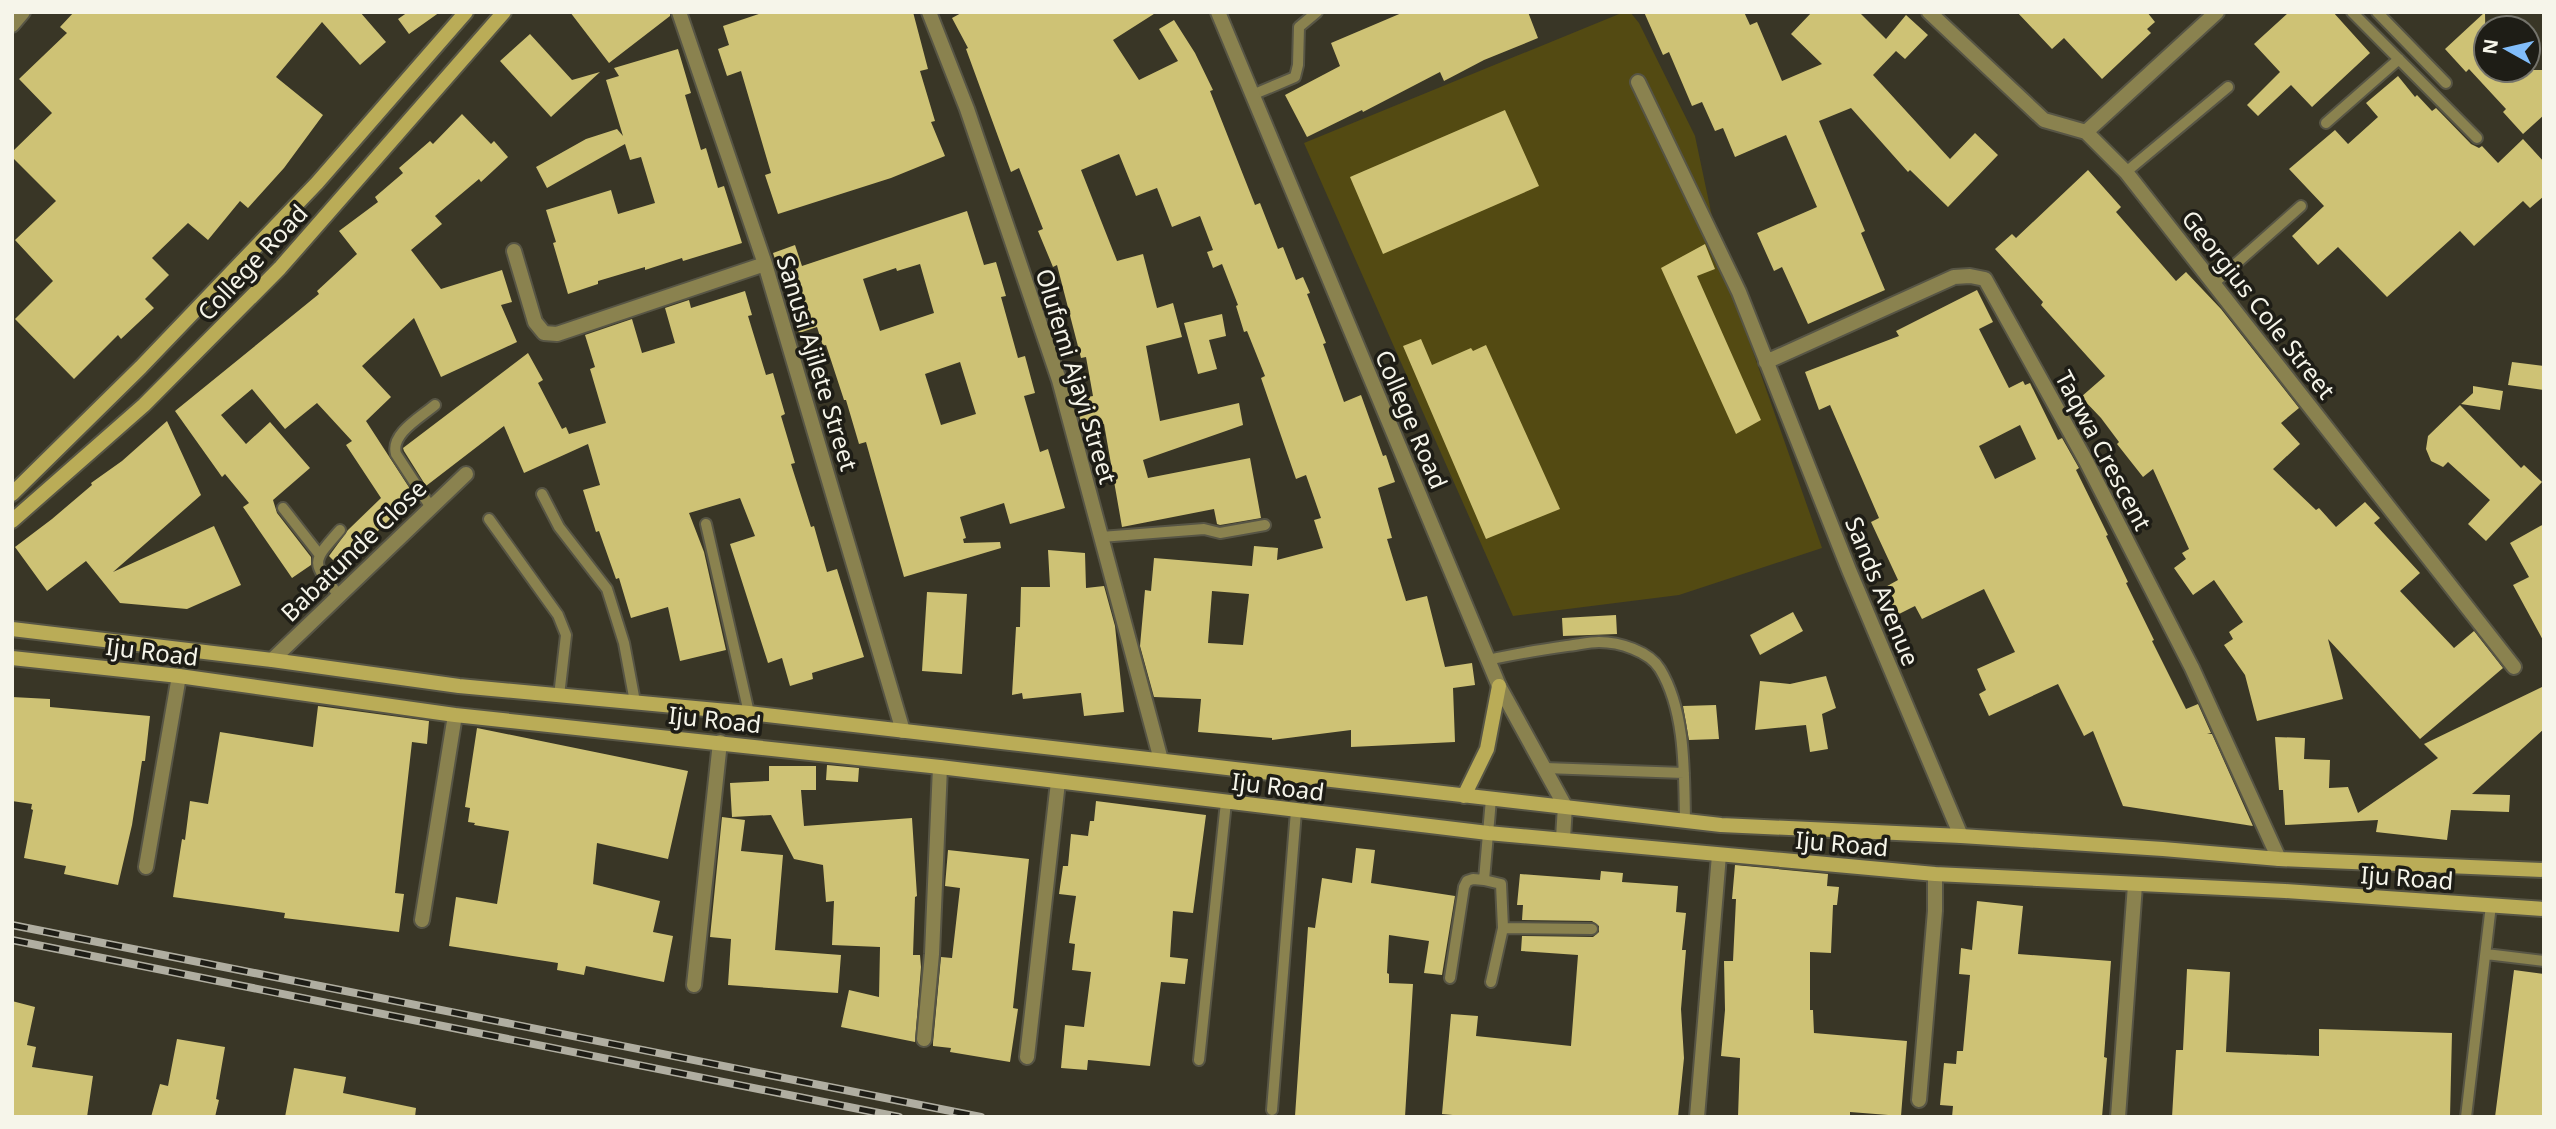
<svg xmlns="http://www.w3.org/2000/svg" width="2556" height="1129" font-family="'Noto Sans',sans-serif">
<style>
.green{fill:#534a12}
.building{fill:#cec275;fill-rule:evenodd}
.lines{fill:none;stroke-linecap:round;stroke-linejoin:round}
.service-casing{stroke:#575545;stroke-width:14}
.minor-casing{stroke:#575545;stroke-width:18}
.secondary-casing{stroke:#575545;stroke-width:18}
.service{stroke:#8a824f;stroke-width:10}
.minor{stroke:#8a824f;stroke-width:14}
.secondary{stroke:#baac57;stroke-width:14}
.rail-casing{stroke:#b0aea1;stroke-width:8}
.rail{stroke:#1e1d16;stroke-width:5;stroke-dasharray:16;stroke-linecap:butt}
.labels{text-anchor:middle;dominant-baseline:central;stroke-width:7;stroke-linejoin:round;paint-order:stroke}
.street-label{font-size:24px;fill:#f6f5ea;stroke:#1e1d16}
</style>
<rect width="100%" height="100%" fill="#393626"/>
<path class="green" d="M1624,12h6l9,11 56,113 27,128 100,284 -143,47 -166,21 -209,-473z"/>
<path class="building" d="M74,12h286l26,30 -26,23 -38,-43 -46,55 47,38 -39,53 -36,40 -8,-7 -32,39 -20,-17 -36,35 17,17 -24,24 9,9 -33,31 -3,-4 -44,44 -59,-60 38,-38 -38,-41 41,-39 -44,-44v-5l40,-39 -33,-34 48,-46 -7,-6z
M408,12h32l-31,22 -11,-15z
M570,12h100v4l-61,47z
M765,12h148l15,57 -8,2 15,50 -4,1 14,34 -54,22 -113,36 -13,-39 6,-2 -30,-102 -14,5 -9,-27 11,-4 -6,-19z
M963,12h194l-44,28 26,40 39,-19 -19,-32 15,-9 21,33 18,37 -3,1 45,114 5,-2 18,46 5,-2 13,33 7,-3 7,16 -3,1 19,49 -3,1 21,58 17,-7 22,61 3,-1 9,27 -17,6 14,50 -5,1 19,62 21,-5 18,71 27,-4 3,22 -22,3 2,54 -104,5v-17l-79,10v-2l-74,-6 3,-33 -47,-2 -14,-51 5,-56 6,1 3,-33 98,8 2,-20 24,2 -1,12 46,-12 -9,-28 7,-2 -15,-43 -10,4 -35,-101 4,-2 -18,-45 -3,1 -8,-26 2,-1 -16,-41 -9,4 -6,-16 6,-2 -13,-34 -28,11 -15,-39 -21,8 -17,-42 -38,16 36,91 26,-7 14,54 16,-5 9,34 -36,9 14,75 79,-18 4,22 -100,35 5,18 102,-20 11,60 -41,7 -3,-1 -3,-15 -92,18 -18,-103 -22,4 -1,-4 -5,-25 17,-3 -7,-39 -5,1 -24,-93 -4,2 -15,-36 5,-2 -24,-61 -8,4 -45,-123 2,-1 -16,-30zM1212,591l37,3 -6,51 -35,-2z
M1404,12h124l10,26 -54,22 -40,21 -4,-9 -77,40 -1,-2 -55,27 -22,-42 55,-29 -9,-23z
M1644,12h100l6,13 7,-3 25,59 40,-17 -31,-30 21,-22h47l27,27 20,-24 22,20 -23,24 -9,-8 -23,24 77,84 25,-26 23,22 -50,52 -38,-37 -2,2 -57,-64 -32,13 46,110 -4,2 24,57 -77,34 -26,-57 -8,4 -17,-38 60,-26 -31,-72 -51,22 -12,-29 -8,3 -13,-29 -10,4 -23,-54 -6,3z
M2017,12h130l8,10 -8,7 4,4 -49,46 -38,-41 -12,11z
M2289,12h44l37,41 -58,54 -21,-22 -33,31 -11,-11 33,-33 -26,-28z
M2485,12l1,58h58v45l-21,19 -20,-22 3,-3 -37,-40 -3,3 -21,-23z
M530,34l42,46 28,-8 -49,45 -51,-56z
M678,49l13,44 -6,2 16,55 5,-2 12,40 6,-2 18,57 -59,18 -1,-3 -37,12v-3l-47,14v3l-30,10 -15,-51 3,-1 -10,-32 65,-20 7,24 37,-11 -14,-46 -11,3 -5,-16 -78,44 -11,-21 50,-28 31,-10 6,7 -17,-56 13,-4 -5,-8z
M2398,76l17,21 2,-2 15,16 4,-3 35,36 8,4 3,-2 16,17 25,-24 21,23v34l-14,12 -7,-7 -49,45 -14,-15 -73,66 -49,-50 -20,18 -26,-29 32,-30 -35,-37 46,-39 13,14 30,-27 -12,-14z
M1505,110l34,76 -156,68 -33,-77z
M462,114l29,30 3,-3 14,16 -27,25 -2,-3 -44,37 7,8 -31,26 30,39 61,-19 10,32 -11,3 16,37 -76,35 -27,-59 -52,48 29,31 -25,24 48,74 -73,73 -12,-12 19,-26 33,-32 -35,-53 6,-4 -35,-38 -32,26 -33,-40 -31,26 25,29 24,-22 40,46 -37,32 4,13 34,44v8l-19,13 -49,-71 6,-4 -24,-29 -3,3 -47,-66 144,-117 -2,-3 40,-37 -18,-23 39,-29 -3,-5 28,-24 -4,-5 31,-27 3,3z
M2088,170l33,37 -5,5 60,69 10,-9 35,37 78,99 -18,15 19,21 -27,25 43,41 3,-2 17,19 29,-25 15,16 -6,5 46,50 -20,18 54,57 20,-17 29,37 -83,71 -92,-100 15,60 -86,22 -12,-46 -21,-30 9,-6 -4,-7 14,-10 -29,-42 -21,15 -19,-27 12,-9 -4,-6 7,-4 -36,-80 -10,8 -26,-33 2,-2 -18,-24 -20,-21 24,-21 -64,-71 2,-3 -48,-53 17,-15 4,4z
M967,211l17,54 12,-3 10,34 -5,1 17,61 7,-2 10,37 -11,3 16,56 8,-3 17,59 -55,16 -6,-21 -44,14 6,21 -3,1 1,4 36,-1 1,6 -97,29 -38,-135 -7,2 -13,-44h-2l-18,-55 -3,1 -6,-19 -18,6 -26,-80 22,-8 7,21zM920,264l14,49 -54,18 -17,-52 33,-11 1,3zM960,362l16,52 -35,11 -16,-51z
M1705,244l10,25 -18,7 64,144 -25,14 -75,-166z
M1977,290l16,32 -14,7 30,59 14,-7 2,4 5,-2 28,57 4,-2 17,30 -3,2 32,65 -2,1 22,46 -2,1 28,57 -2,1 34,68 12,-5 13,29 -4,1h5l41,92 -130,-20 -30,-75 -9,5 -26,-52 -69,32 -10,-22 7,-4 -9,-21 38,-17 -31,-63 -62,30 -7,-13 -22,11 -13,-27 18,-10 -27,-58 8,-4 -49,-113 -11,5 -14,-38 94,-36 -3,-5zM2020,425l16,34 -41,20 -16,-33z
M745,291l7,24 -4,1 18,59 7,-2 12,41 -4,2 14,47 -4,1 20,63 3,-1 13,46 10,-3 27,88 -52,16 1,6 -23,7 -8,-28 -14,5 -38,-119 25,-8 -15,-38 -51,15 15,39 22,98 -46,11 -12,-54 -37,11 -12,-40 -3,1 -17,-48 -3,1 -13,-42 17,-5 -12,-41 -64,29 -20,-47 -78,60 -22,-35 -1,-3 125,-95 15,27 -5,3 24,46 4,-2 3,7 37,-11 -16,-54 5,-2 -10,-32 47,-16 10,34 33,-10 -10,-35 24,-8 2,8z
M1222,314l4,22 -17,4 8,29 -19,5 -14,-51z
M1421,339l11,26 39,-17 2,3 13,-6 74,164 -74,30 -83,-193z
M2512,362l32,4v24l-36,-5z
M2473,386l30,5 -3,19 -39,-6 12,-11z
M2460,405l61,63 3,-3 18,17 -56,59 -18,-17 22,-24 -42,-38 -5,5 -12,-6 -5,-12 2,-13z
M167,421l34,74 -88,77 101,-46 27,59 -54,24 -67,-6 -34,-42 -39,30 -32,-44 37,-28 40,-34 -1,-2 31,-22z
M2544,524v118l-31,-57 16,-8 -19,-34z
M1048,550l37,3 1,35 18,-2 11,40 9,86 -40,4 -3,-23 -58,6 -1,-6 -10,2 4,-68h4l1,-40h29z
M927,592l40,2 -5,80 -40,-3z
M1793,612l10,19 -43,24 -10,-20z
M1616,615l1,19 -54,2 -1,-18z
M1826,676l10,32 -14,6 6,35 -18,3 -4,-27 -51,5 5,-49 30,3z
M2544,686v43l-72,65 38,1 -1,17 -58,-2 -4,30 -71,-8 2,-12 -93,5 -2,-35h-4l-4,-53 30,1 -1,21 26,1 -1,28 19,-1 10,26 80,-55 -14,-14z
M12,697l38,2v8l100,9 -5,45h-3l-10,64 -14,60 -54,-11 2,-8 -42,-8 9,-48 -2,-1 1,-5 -20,-3z
M1716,705l3,34 -30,1 -6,-34z
M318,706l111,15 -2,23 -15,-2 -17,151 9,1 -5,38 -115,-14 1,-5 -112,-16 9,-58 3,1 5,-39 18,3 12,-72 93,15z
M477,728l211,43 -20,88 -71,-16 -4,41 67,17 -7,31 20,4 -9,46 -78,-16 -2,9 -27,-5 1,-7 -109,-17 7,-49 41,7 12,-73 -35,-6 1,-2 -7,-1 2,-14 -5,-1z
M827,765l32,3 -1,14 -32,-2z
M769,766h47v24h-15l3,36 108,-8 5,78 -2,1 -2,58h7l1,12 -6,75 -74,-15 8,-37 30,7 1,-50 -48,-2 2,-44 -8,1 -3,-37 -29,-6 -23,-44 -39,2 -2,-34 39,-2z
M1096,801l110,14 -13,98 -20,-2 -3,46 18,2 -3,25 -24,-2 -11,84 -62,-6 -1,10 -26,-2 4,-43 19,2 7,-55 -19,-2 3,-26 -6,-1 7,-47 -17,-2 4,-28h5l3,-32 17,2 2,-15h4z
M722,817l23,3 -4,31 42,4 -8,95 66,5 -3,38 -110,-8 3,-46 -21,-2z
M1356,848l19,2 -4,33 84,13 -13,79 -18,-2 5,-32 -40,-6 -2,38 2,1v9l24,1 -8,133 -110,-1 13,-189 7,1 7,-50 30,5z
M948,850l81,9 -16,149 5,1 -8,53 -60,-10 1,-4 -18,-2v-3l8,-86 11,1 8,-70 -15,-2z
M1735,865l93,9 -1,12 12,1 -2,18h-4l-2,48 -21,-1v58h3l1,23 93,8 -6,75 -51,-4v5h-112l2,-59 -19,-2 4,-46 -1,-49h9l3,-62h-4z
M1601,871l22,2 -1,9 56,4 -2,26 10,1 -4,37h4l-5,59 3,49 -6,59h-204l-32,-3 9,-100 27,2 -2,20 95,10 7,-91 -57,-4 1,-15 71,1 6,-5v-6l-7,-5 -70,-1 1,-15h-6l3,-31 80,6z
M1977,901l46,5 -5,48 93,7 -7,96 3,1 -5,59h-150l1,-11 -13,-1 4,-42 12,1 1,-13h6l7,-76 -11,-1 2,-26 11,2z
M2187,969l43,3 -4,80 93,4v-27l133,4 -2,84h-278l4,-67h7z
M2514,970l30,4v143h-49z
M12,1001l23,6 -8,38 9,2 -4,20 61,9 -6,41h-75z
M177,1039l48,8 -9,52 3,1 -4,17h-64l9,-33 8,2z
M294,1068l52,9 -3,16 73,15 -1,9h-130z"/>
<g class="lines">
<defs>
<path id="service" d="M2352,12l125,126
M2377,12l69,71
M1252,95l43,-18 3,-12 1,-38 18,-15
M2326,123l73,-64
M2126,172l102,-85
M2213,284l88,-78
M542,494l17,33 48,62 17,54 11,59
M430,506l-34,-52c-6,-20 25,-37 39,-49
M283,508l36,46
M489,519l69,96 8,20 -7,61
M706,524l43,189
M1101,537l103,-8 16,4 45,-8
M339,595c-29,-33 -27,-33 1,-65
M1488,660c26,-6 52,-10 79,-14 10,-1 22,-4 32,-4 20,0 50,9 61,27 26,43 24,104 25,152
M1545,768l139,5
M1491,799l-7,81 17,4 2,44 -12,54
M1503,928l89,1
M2486,954l58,7
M1450,978l14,-91 3,-6 6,-2 11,1
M1199,1060l27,-258
M1272,1110l24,-299
M2466,1117l25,-212"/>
<path id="minor" d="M679,12l86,252 138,467
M929,12l38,97 92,271 102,380
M1218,12l281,674 66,120 -2,32
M1929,12l115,108 42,12 40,40 388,495
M12,25l11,-13
M1638,82l101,210 110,278 112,266
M2086,132l131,-120
M514,251l21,71 9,11 13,1 208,-70
M1766,362l188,-85 16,-1 15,3 101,182 106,207 87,191
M272,660l194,-186
M146,867l33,-191
M422,920l33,-205
M694,985l26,-243
M924,1039l8,-85 8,-187
M1027,1057l31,-275
M1919,1100l16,-189v-37
M1697,1117l22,-262
M2118,1117l17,-232"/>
<path id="secondary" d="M12,494l129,-127 176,-184 149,-171
M12,521l132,-116 136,-137 224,-256
M12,629l260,31 187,26 290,27 972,112 240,11 202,13 116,10 265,11
M12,658l167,18 276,39 485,52 548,66 447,41 350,17 259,18
M1464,796l23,-47 12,-63"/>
</defs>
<use href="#service" class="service-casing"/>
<use href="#minor" class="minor-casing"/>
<use href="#secondary" class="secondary-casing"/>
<use href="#service" class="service"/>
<use href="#minor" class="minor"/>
<use href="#secondary" class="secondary"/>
<defs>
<path id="rail" d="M12,925l969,192
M12,940l887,177"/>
</defs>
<use href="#rail" class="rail-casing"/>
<use href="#rail" class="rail"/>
</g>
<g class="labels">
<g class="street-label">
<text transform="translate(252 262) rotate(-47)">College Road</text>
<text transform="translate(2259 304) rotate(52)">Georgius Cole Street</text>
<text transform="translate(818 363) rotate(73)">Sanusi Ajilete Street</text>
<text transform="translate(1077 376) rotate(73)">Olufemi Ajayi Street</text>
<text transform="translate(1412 419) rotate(67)">College Road</text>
<text transform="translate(2104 450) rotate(62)">Taqwa Crescent</text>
<text transform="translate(353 550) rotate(-44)">Babatunde Close</text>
<text transform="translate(1883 591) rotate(68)">Sands Avenue</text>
<text transform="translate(152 651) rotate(7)">Iju Road</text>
<text transform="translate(715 719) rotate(6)">Iju Road</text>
<text transform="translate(1278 786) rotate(7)">Iju Road</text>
<text transform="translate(1842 843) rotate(5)">Iju Road</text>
<text transform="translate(2407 877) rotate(4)">Iju Road</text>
</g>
</g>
<rect width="2556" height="1129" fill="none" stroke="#f6f5ea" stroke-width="28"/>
<g transform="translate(2507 49) rotate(278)"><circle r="33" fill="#1e1d16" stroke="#74736b" stroke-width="2"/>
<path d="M0-5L12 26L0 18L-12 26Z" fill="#81bdfa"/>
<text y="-10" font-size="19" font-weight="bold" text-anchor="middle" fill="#f6f5ea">N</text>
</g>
</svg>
